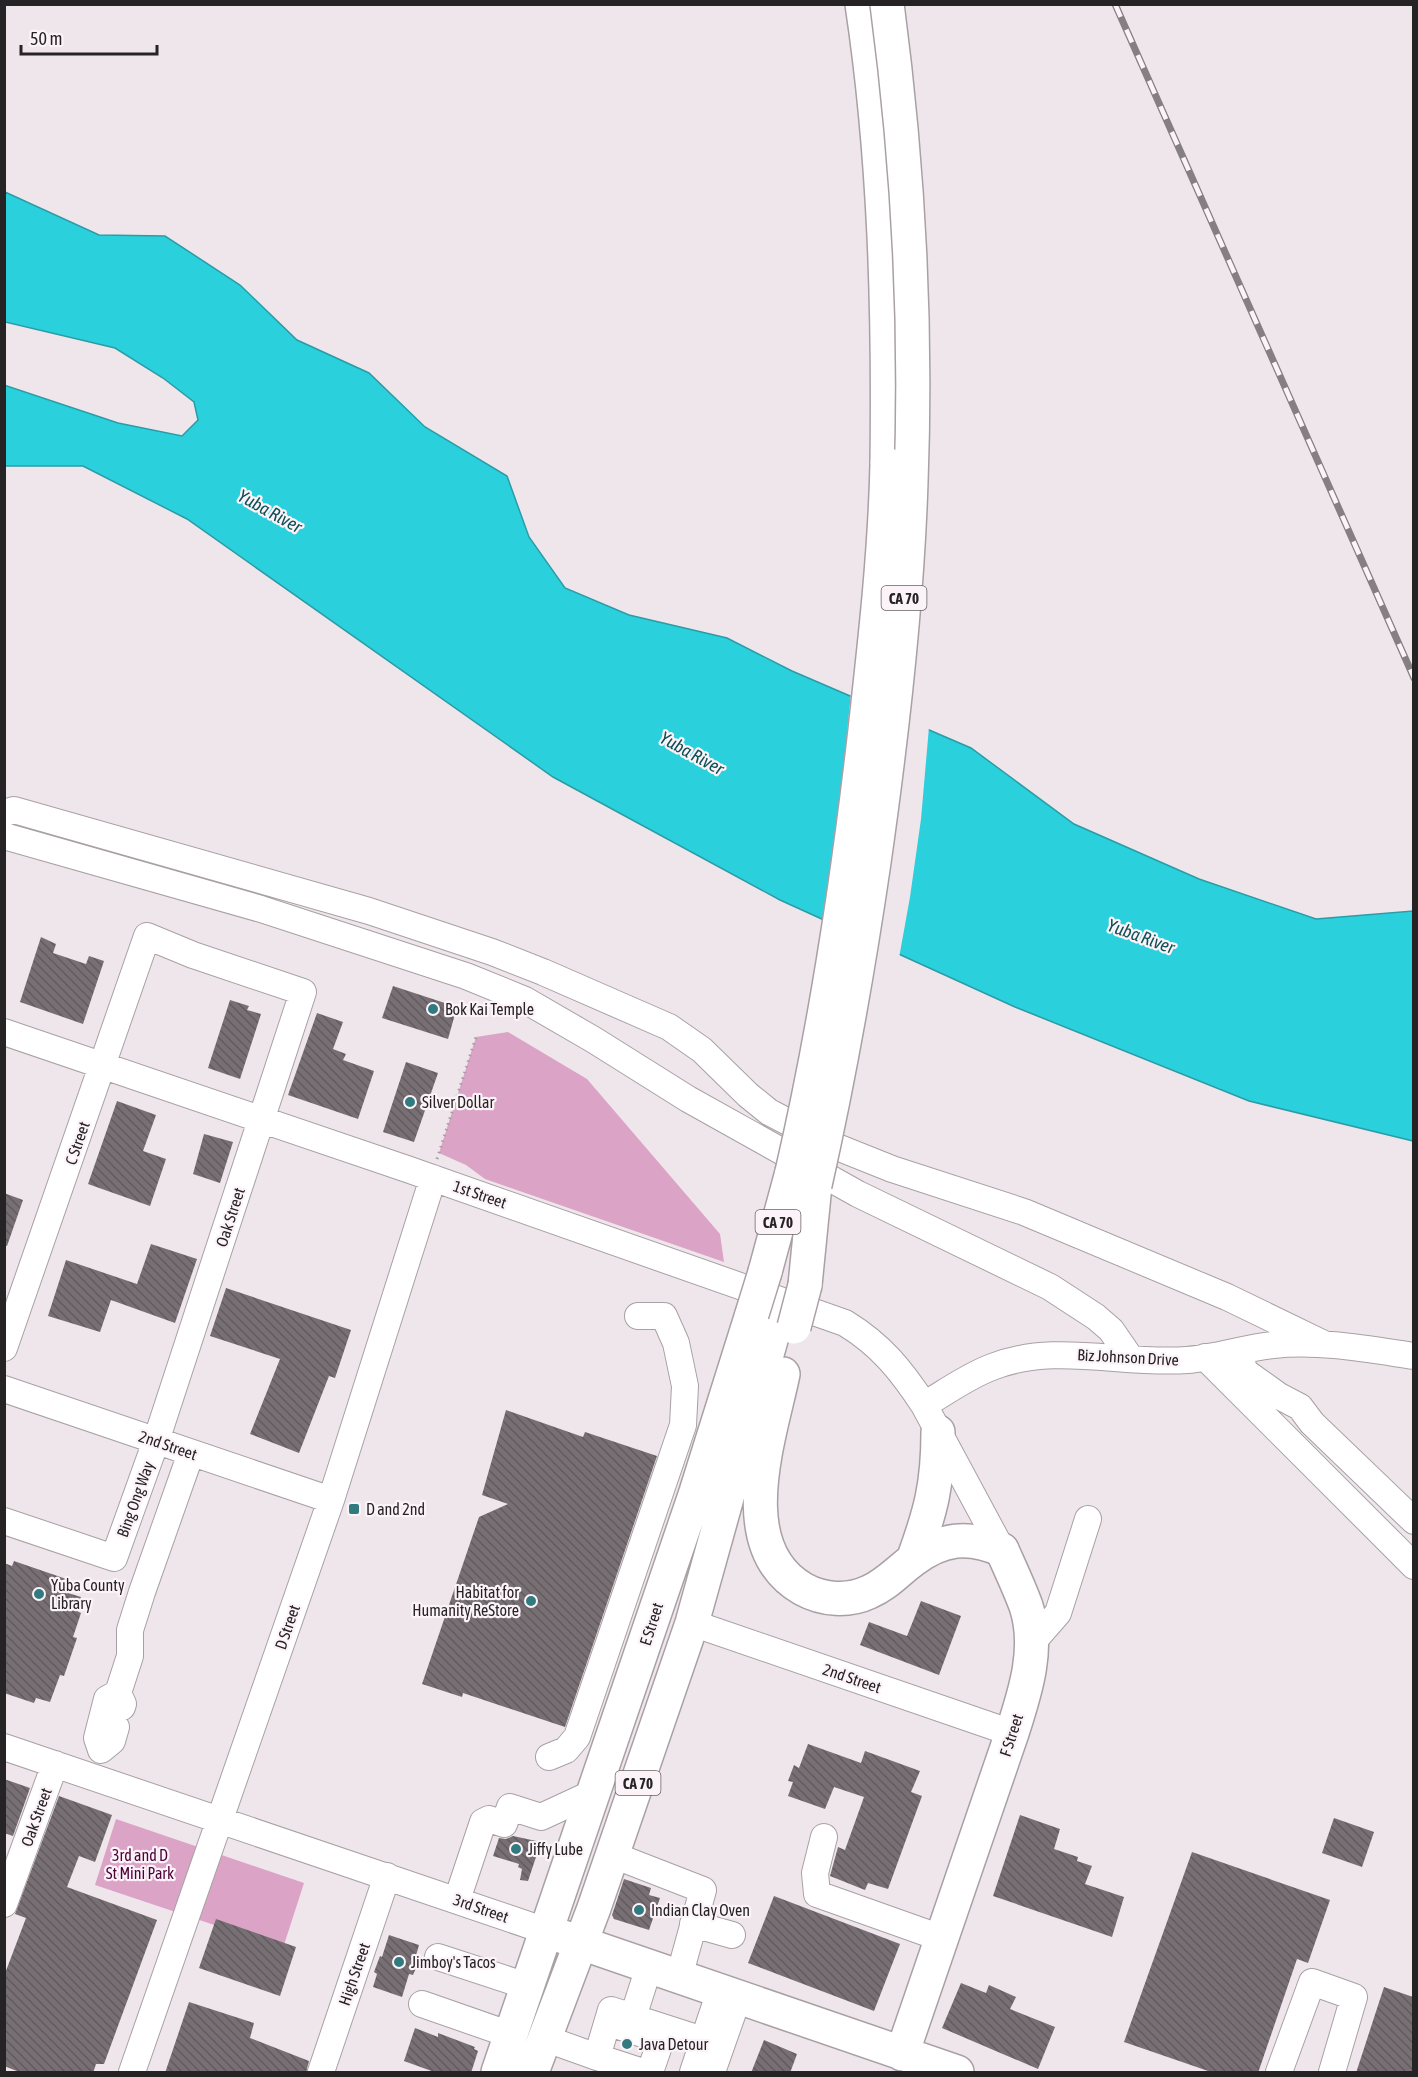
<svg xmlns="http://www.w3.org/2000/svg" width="1418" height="2077" font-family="'Asap Condensed',sans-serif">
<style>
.park{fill:#dba3c5}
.water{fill:#2bd0dd;stroke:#2a9ca6;stroke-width:1.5}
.pier{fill:#efe6eb}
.building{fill:url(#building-back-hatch)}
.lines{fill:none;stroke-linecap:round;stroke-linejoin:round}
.minor-casing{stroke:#a8a0a5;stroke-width:28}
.major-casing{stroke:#a8a0a5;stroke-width:36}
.highway-casing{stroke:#a8a0a5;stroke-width:36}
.path{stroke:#a59fa3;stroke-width:3;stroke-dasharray:1.5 4.5;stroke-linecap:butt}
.minor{stroke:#fff;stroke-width:26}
.major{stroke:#fff;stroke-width:33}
.highway{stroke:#fff;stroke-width:33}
.rail-casing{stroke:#857f83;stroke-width:7}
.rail{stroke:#fcf3f8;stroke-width:4.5;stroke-dasharray:14;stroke-linecap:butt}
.highway-bridge-casing{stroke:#a8a0a5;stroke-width:36;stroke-linecap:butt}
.highway-bridge{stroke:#fff;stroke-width:33}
.poi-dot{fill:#317a80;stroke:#fcf3f8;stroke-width:2}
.labels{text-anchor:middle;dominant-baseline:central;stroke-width:4.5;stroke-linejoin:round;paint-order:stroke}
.shield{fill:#fcf3f8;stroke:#666164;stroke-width:1.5}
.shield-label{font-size:15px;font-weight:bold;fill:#262325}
.poi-label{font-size:16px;fill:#262325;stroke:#fcf3f8;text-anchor:start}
.street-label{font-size:16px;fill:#262325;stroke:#fcf3f8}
.park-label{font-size:16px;fill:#4e003a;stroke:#fcf3f8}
.water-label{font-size:18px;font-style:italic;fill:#0d5056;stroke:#fcf3f8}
</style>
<defs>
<pattern id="building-back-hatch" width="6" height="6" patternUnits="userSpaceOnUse" patternTransform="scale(1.5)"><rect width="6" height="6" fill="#776f73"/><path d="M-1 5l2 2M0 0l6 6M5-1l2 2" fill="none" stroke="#615b5e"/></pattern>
</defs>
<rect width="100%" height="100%" fill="#efe6eb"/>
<path class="park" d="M508,1032l79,47 133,155 4,28 -239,-83 -19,-14 -27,-12 37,-116z
M116,1819l188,64 -21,65 -188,-63z"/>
<path class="water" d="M5,192l94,43 66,1 75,49 57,55 72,33 56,54 82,49 22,61 36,51 64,27 98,23 65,33 179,77 103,76 125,55 117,40 97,-8v230l-164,-40 -234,-94 -235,-107 -227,-123 -366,-258 -104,-53h-78l-1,-81 114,38 64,13 16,-16 -4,-18 -31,-24 -48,-30 -110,-26z"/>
<path class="pier" d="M851,693l78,34 -8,92 -11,78 -11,61 -76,-35 21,-160z"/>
<path class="building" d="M41,937l15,7 -3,9 33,11 3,-8 15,5 -21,63 -63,-22z
M393,986l64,21 -9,32 -66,-21z
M230,1000l19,6 -2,4 14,4 -21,65 -32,-11z
M317,1013l26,9 -10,27 13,5 -3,6 31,11 -16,48 -70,-24z
M406,1062l32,11 -24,69 -31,-10z
M117,1101l39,14 -13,36 23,8 -16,47 -62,-22z
M204,1134l29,8 -13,41 -27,-9z
M4,1193l19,7 -16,46 -3,-1z
M151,1244l46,15 -22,64 -64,-23 -11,32 -52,-16 18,-56 71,24z
M226,1288l125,42 -16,48 -6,-2 -30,77 -49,-19 30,-75 -70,-23z
M506,1410l77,27 2,-5 72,24 -92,271 -102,-34 -1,4 -40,-13 57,-167 29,-13 -26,-9z
M14,1561l58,20 -4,12 13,4 -4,14 4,2 -8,24 4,1 -13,38 -4,-1 -10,27 -14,-4 -2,5 -30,-10v-130l8,3z
M921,1601l40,15 -22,59 -79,-30 9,-23 38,14z
M808,1744l53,19 4,-12 55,20 -9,21 11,4 -34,93 -20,-6 -3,7 -35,-14 8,-29 7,3 19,-53 -30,-10 -9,22 -37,-13 5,-14 -5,-1 6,-16 5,3z
M4,1779l26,9 -17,48 -9,-3z
M59,1796l53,19 -17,47 -16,-6 -12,31 90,33 -53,144h-8l-3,9h-71l-18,-7v-90l22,-58 -11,-4z
M1020,1815l40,14 -6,20 24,8 -1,4 15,5 -7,18 39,13 -12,40 -119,-41z
M1334,1818l40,14 -12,35 -40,-14z
M513,1836l28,6 -13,39 -8,-1 2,-11 -4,-2 1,-3 -26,-8 6,-18 7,1z
M1192,1852l138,48 -22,63 -11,-4 -39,114h-44l-90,-31z
M624,1879l27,9 -2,7 11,3 -11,32 -35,-11 -2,-4z
M774,1896l126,48 -26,67 -126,-48z
M216,1919l80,28 -16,49 -81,-28z
M389,1935l30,10 -4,14 4,2 -6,14 -4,-1 -7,23 -29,-10 4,-13 -3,-2 6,-16 2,1z
M961,1983l25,10 3,-8 27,12 -6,12 45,18 -17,42 -96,-41z
M1384,1987l29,10v76h-57z
M189,2002l65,21 -4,15 59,23 -3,12h-141z
M415,2028l23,9v-4l37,14 -1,2 4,2 -7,22h-34l-33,-12z
M764,2040l33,14 -7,19h-39z"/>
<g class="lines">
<defs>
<path id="minor" d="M4,813l10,-3 355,101 123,41 51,20 126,55 33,23 46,45 21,17 63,33 60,24 132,43 203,85 97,47
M4,836l257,73 205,67 59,24 69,40 94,59 170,95 192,93 46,30 15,13 20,29
M4,1032l403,137 438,154c36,22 56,47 79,82l78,145
M4,1348l143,-412 46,19 110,37 -147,449 -42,117 -110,-37
M1240,1351l4,20 35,25 21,11 12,16 102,98
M1205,1357l209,209
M4,1389l327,111
M924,1405c22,-13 44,-29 68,-38 63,-25 130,-2 195,-7 29,-2 57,-12 86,-15 47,-5 94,4 141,11
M692,1623l320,110
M1031,1644l27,-31 30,-94
M118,1693l12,-37v-26l12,-38 49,-139
M116,1727l-4,14 -11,9 -4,-12 10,-39 11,-6 5,11 -1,3
M4,1747l542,184
M549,1757l17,-7 11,-13 106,-312 2,-39 -9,-43 -12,-27h-26
M824,1837l-9,36 2,21 124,44
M613,1855l90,35 -24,87
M457,1900l26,-78 6,-3 15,5 6,-17 31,10 54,-25
M4,1904l51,-140
M693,1924l39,11
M438,1957l89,29
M422,2004l89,31
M644,2021l59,19
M609,2023l52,17 -11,32
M544,2038l53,19 14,-47 22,7 16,-50
M597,2057l46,15
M132,2072l199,-572 102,-322
M321,2072l66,-196
M693,2072l27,-81
M712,2072l26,-74
M1279,2072l33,-90 42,15 -22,75"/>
<path id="major" d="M546,1931l411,141
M902,2054l110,-321c13,-40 28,-85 14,-127 -7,-19 -16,-38 -24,-56"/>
<path id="highway" d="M862,4c23,152 27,306 25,460
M765,1272l27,-100
M805,1285l10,-100
M783,1374c-13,63 -53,173 20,215 20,11 45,13 66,3 17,-7 29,-21 44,-32 29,-22 56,-25 89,-10
M913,1560c18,-49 25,-76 25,-128
M498,2072l198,-580 56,-178
M532,2072l62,-164 98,-285 84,-301"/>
</defs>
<use href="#minor" class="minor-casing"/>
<use href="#major" class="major-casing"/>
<use href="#highway" class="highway-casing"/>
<path class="path" d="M437,1159l39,-122"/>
<use href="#minor" class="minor"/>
<use href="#major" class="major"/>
<use href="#highway" class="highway"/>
<defs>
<path id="rail" d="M1115,4l299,674"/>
</defs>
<use href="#rail" class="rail-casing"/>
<use href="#rail" class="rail"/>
<defs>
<path id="highway-bridge" d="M792,1172c34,-146 56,-293 73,-442 10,-89 20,-177 22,-266
M815,1185c24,-107 43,-214 59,-323 18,-126 33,-253 37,-380 6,-159 -3,-320 -24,-478
M752,1314l13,-42
M794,1327l11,-42"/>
</defs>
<use href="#highway-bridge" class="highway-bridge-casing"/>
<use href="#highway-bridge" class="highway-bridge"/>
</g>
<g class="poi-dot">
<circle cx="433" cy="1009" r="6"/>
<circle cx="410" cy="1102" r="6"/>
<rect x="348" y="1503" width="12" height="12" rx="3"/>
<circle cx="39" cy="1594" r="6"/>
<circle cx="531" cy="1601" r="6"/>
<circle cx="516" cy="1849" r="6"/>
<circle cx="639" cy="1910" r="6"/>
<circle cx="399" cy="1962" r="6"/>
<circle cx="627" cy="2044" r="6"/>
</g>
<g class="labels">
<g class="shield">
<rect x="881.5" y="586" width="45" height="24" rx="4.5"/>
<rect x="755.5" y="1210" width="45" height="24" rx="4.5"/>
<rect x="615.5" y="1771" width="45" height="24" rx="4.5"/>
</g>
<g class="shield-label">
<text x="904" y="598">CA 70</text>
<text x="778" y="1222">CA 70</text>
<text x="638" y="1783">CA 70</text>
</g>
<g class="poi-label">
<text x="445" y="1009">Bok Kai Temple</text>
<text x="422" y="1102">Silver Dollar</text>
<text x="366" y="1509">D and 2nd</text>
<text x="51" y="1585">Yuba County<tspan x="51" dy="18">Library</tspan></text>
<text x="519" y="1592" text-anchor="end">Habitat for<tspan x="519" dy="18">Humanity ReStore</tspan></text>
<text x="528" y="1849">Jiffy Lube</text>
<text x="651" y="1910">Indian Clay Oven</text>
<text x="411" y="1962">Jimboy's Tacos</text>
<text x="639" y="2044">Java Detour</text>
</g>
<g class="street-label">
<text transform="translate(77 1143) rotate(-71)">C Street</text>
<text transform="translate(480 1194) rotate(19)">1st Street</text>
<text transform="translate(230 1217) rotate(-72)">Oak Street</text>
<text transform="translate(1128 1357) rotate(3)">Biz Johnson Drive</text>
<text transform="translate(168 1445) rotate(19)">2nd Street</text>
<text transform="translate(135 1499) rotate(-70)">Bing Ong Way</text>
<text transform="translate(651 1624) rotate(-72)">E Street</text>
<text transform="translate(287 1627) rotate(-71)">D Street</text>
<text transform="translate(852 1678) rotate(19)">2nd Street</text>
<text transform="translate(1011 1735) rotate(-72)">F Street</text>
<text transform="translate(36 1817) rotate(-70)">Oak Street</text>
<text transform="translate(481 1908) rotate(19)">3rd Street</text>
<text transform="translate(354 1974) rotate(-71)">High Street</text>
</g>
<g class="park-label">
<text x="140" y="1855">3rd and D<tspan x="140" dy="18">St Mini Park</tspan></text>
</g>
<g class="water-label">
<text transform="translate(270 511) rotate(29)">Yuba River</text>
<text transform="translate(692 753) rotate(29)">Yuba River</text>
<text transform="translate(1141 936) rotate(20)">Yuba River</text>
</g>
</g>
<rect width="1418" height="2077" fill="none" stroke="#262325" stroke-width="12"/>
<path d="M21 45v9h136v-9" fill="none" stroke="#262325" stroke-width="3"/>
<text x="30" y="45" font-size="18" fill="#262325" stroke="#fcf3f8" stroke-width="4.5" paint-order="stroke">50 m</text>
</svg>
